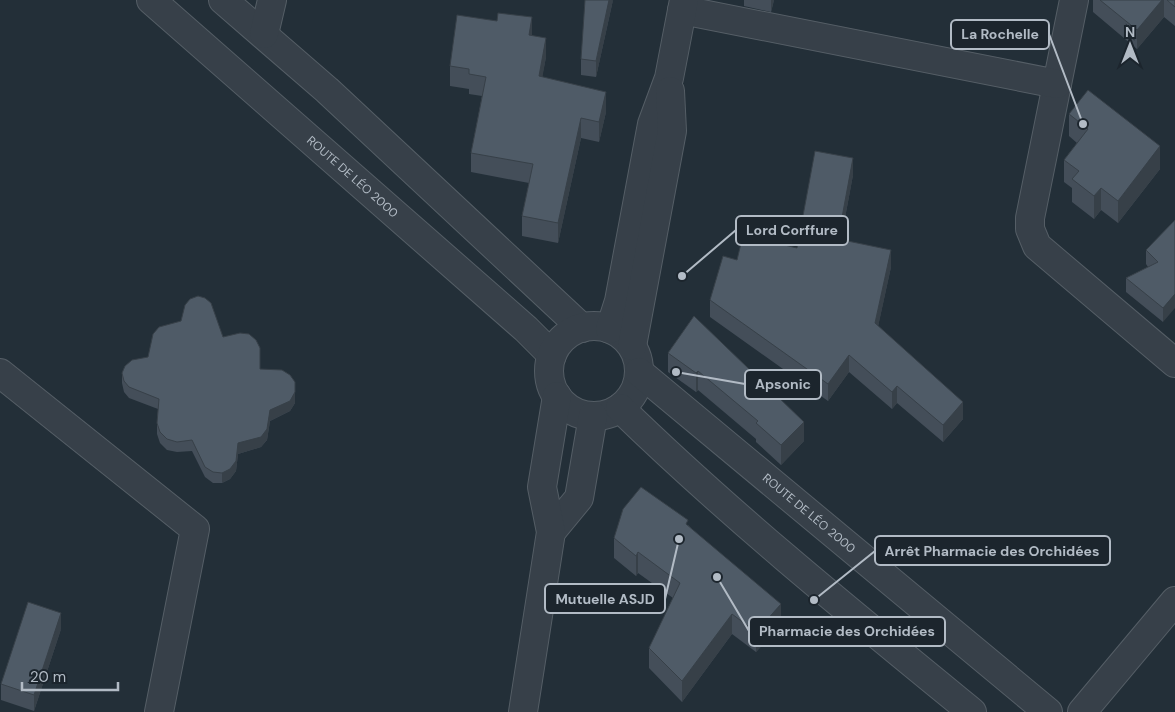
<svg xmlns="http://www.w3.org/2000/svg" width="1175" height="712" font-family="'DM Sans',sans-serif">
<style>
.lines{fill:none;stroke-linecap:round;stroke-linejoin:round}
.minor-casing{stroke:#555e66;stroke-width:30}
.minor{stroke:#374049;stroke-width:28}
.wall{fill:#444e59}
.shaded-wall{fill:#374048}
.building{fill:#4f5b67;stroke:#374048}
.labels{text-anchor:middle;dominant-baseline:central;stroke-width:4;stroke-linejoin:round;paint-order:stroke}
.street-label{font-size:12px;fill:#b2bbc5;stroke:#1c252d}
.leader{fill:none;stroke:#b2bbc5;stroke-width:2}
.callout-dot{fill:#b2bbc5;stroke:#1c252d;stroke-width:2}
.callout{fill:#1c252d;stroke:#b2bbc5;stroke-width:2}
.callout-label{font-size:14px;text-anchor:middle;font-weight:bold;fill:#b2bbc5}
</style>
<rect width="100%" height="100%" fill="#232f38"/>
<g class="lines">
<defs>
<g id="minor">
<path id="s1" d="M151,0l375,329 26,26"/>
<path d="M223,0l104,90 255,238"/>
<path d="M1074,0l-44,218v11l7,17 138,117"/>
<path d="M682,10l375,74"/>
<path d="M264,34l8,-34"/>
<circle cx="594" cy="371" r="45"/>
<path d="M610,329l9,-28 33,-177 17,-46 15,-78"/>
<path d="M632,346l40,-215 -2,-40"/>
<path id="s2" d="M639,372l409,340"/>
<path d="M0,373l195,156 -36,183"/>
<path d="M620,408c111,108 232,206 352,304"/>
<path d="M551,532l28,-34 14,-82"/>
<path d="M523,712l28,-180 -9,-45 15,-91"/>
<path d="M1082,712l93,-111"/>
</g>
</defs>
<use href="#minor" class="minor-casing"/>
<use href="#minor" class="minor"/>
</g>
<path class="wall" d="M613,0l-17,77 -15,-2v-16z
M744,0h30l-3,12 -27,-6z
M1093,0h82v26l-11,-9 -27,32 -44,-37z
M532,35l14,22 -4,20 64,35 -7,30 -18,-4 -23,105 -36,-7v-20l7,-33 -58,-11v-19l11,-57 -13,-2v-5l-19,-3v-20z
M1069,114l91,55 -42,54 -17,-13 -7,9 -22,-17v-14l-8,-6v-22l13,-17 -8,-7z
M853,175l-12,64 50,28 -13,59 85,93 -20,23 -46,-39 -5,6 -43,-37 -21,29 -118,-84v-17l87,-52z
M1175,220l-12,102 -37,-30v-14l22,-11 -2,-3v-14z
M694,316l110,125 -23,24 -25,-23v-3l-58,-49 -2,2 -28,-20v-19z
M223,337l37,32 35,34 -5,8 -20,10 -3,19 -6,7 -23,7 -2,17 -6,8 -8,4h-9l-8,-6 -13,-26 -15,1 -10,-2 -7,-7 -3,-9v-11l1,-14 -29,-11 -5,-6 -2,-9v-10l26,-16z
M688,525l93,100 -25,27 -24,-18 -50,68 -33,-34v-20l24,-50 -35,-25 -2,3 -22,-18v-20z
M61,629l-27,82 -33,-11v-16z"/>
<path class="shaded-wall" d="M609,0h4l-17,77v-16z
M771,0h3l-3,12z
M1162,0h2v17l-27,32v-19z
M532,17v20l-3,-2z
M546,38v19l-7,39v-20z
M606,92v20l-7,30v-20z
M581,118v20l-23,105v-20z
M1160,146v23l-42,54v-22z
M853,158v17l-15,81v-17z
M1101,188v22l-7,9v-23z
M891,250v17l-16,74v-18z
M1175,294v14l-12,14v-14z
M849,355v17l-21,29v-17z
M698,371v19l-2,2v-19z
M897,386v17l-5,6v-17z
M295,392v11l-5,8 -20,10 -3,19 -6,7 -23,7 -2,17 -6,8 -8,4v-10l16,-30 32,-33z
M963,402v17l-20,23v-17z
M804,422v19l-23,24v-20z
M638,552v21l-2,3v-20z
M781,604v21l-25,27v-20z
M61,613v16l-27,82v-16z
M732,614v20l-50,68v-21z"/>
<path class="building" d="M585,0h24l-13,61 -15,-2z
M1100,0h62l-25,30z
M1167,0h8v7z
M498,13l34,4 -3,18 17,3 -7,38 67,16 -7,30 -18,-4 -23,105 -36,-7 11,-52 -62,-11 15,-76 -17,-3v-5l-19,-3 7,-51 40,6z
M1088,90l72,56 -42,55 -17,-13 -7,8 -22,-17 7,-8 -15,-11 24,-31 -19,-15z
M815,151l38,7 -15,81 53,11 -16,73 88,79 -20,23 -46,-39 -5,6 -43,-37 -21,29 -118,-84 13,-44 14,4 6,-25 54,13z
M1175,220v74l-12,14 -37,-30 32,-16 -12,-12z
M198,296l7,2 6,5 12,34 17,-4 9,1 7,6 4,8v21l22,1 8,5 5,7v10l-5,9 -20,9 -3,19 -6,8 -23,6 -2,18 -6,8 -8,4 -9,-1 -8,-5 -13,-27 -15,2 -10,-3 -7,-7 -3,-9 2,-24 -30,-12 -5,-6 -2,-8 3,-7 7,-6 16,-3 5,-23 6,-7 22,-6 4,-16 5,-6z
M694,316l110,106 -23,23 -25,-22 2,-2 -60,-50 -2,2 -28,-20z
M641,487l47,33 -2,4 95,80 -25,28 -24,-18 -50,67 -33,-33 31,-65 -42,-31 -2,4 -22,-18 9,-29z
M28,602l33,11 -27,82 -33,-11z"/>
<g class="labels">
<g class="street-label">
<text stroke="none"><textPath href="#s1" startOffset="268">ROUTE DE LÉO 2000</textPath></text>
<text stroke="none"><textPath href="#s2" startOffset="221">ROUTE DE LÉO 2000</textPath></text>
</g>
</g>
<path class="leader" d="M1083 124L1049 34M682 276L736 230M676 372L745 384M814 600L875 551M679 539L665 599M717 577L749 631"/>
<g class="callout-dot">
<circle cx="1083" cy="124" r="5"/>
<circle cx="682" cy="276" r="5"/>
<circle cx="676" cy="372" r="5"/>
<circle cx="814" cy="600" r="5"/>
<circle cx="679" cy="539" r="5"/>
<circle cx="717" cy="577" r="5"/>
</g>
<g class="callout">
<rect x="951" y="20" width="98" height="29" rx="5"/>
<rect x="736" y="216" width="112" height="29" rx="5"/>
<rect x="745" y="370" width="76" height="29" rx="5"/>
<rect x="875" y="536" width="235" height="29" rx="5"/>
<rect x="545" y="584" width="120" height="29" rx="5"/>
<rect x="749" y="617" width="196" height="29" rx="5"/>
</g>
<g class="callout-label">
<text x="1000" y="39">La Rochelle</text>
<text x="792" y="235">Lord Corffure</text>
<text x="783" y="389">Apsonic</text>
<text x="992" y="556">Arrêt Pharmacie des Orchidées</text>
<text x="605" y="604">Mutuelle ASJD</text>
<text x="847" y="636">Pharmacie des Orchidées</text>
</g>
<g transform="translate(1130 45)" stroke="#1c252d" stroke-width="4" paint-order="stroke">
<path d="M0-4L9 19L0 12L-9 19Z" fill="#b2bbc5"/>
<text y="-8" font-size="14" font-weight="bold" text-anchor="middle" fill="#b2bbc5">N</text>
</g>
<path d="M22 682v8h96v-8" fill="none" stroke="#b2bbc5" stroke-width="2.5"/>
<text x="30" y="682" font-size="15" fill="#b2bbc5" stroke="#1c252d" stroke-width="4" paint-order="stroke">20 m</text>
</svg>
